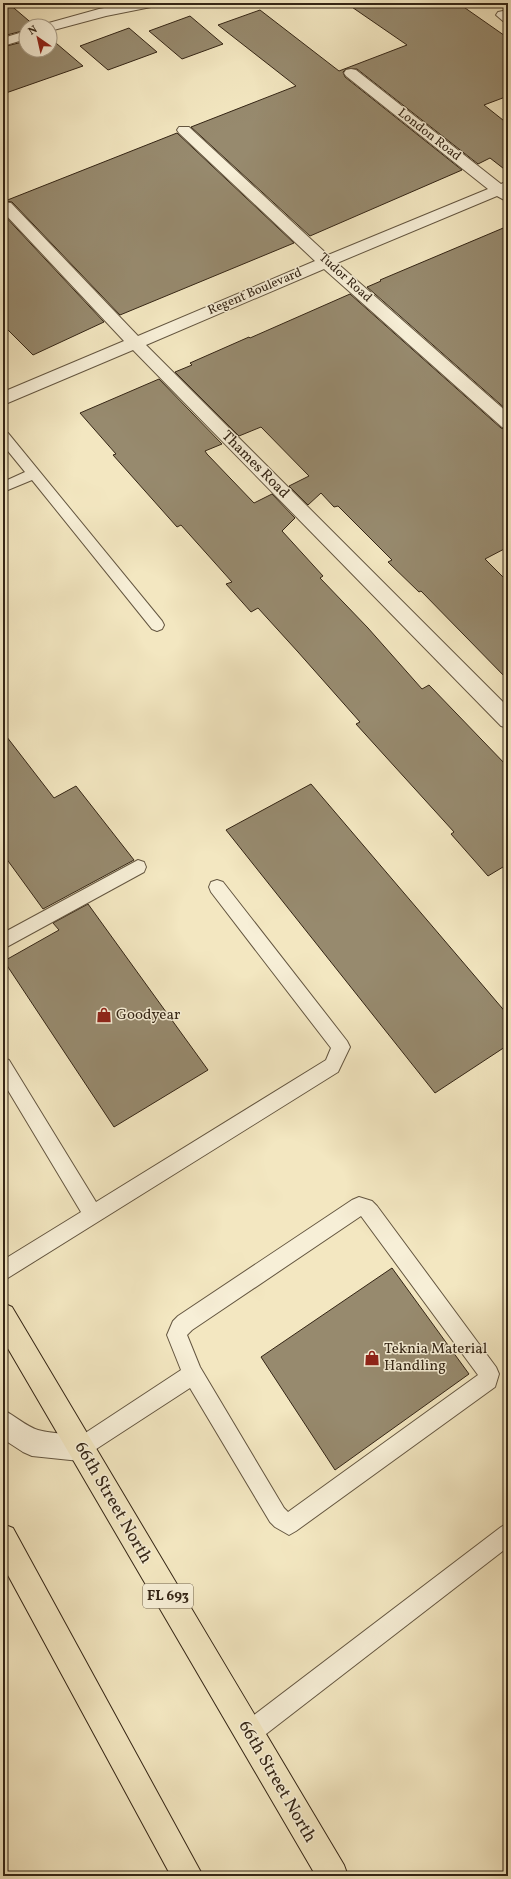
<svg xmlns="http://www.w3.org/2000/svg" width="511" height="1879" font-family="Vollkorn,serif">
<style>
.building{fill:#978a6e;stroke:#342515}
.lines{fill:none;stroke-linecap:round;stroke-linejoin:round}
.lane-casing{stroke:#645640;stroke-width:2}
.street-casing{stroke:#645640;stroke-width:2}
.primary-casing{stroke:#342515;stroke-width:2}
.lane{fill:#f7efd7;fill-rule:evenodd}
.street{fill:#f7efd7;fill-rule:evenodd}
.primary{fill:#f3e7c1;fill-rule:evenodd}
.labels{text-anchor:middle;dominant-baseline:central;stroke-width:3;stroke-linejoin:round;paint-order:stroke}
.far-street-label{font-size:13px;fill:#342515;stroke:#f7efd7}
.shield{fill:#f7efd7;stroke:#6e624f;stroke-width:1}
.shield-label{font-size:14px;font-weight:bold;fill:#342515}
.street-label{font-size:15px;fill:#342515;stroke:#f7efd7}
.poi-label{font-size:15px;fill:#342515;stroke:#f7efd7;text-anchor:start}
.near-street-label{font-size:18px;fill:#342515;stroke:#f7efd7}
</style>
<rect width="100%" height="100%" fill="#f3e7c1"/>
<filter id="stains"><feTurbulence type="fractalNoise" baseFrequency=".005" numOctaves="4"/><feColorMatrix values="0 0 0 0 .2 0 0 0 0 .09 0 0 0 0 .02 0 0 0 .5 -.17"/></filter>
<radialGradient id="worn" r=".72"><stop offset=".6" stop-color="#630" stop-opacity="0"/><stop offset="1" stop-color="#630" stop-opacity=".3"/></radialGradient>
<path class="building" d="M3,3h5l27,23h-9v4l-23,6z
M346,3h112l50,35v58l-24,9 24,19v48l-18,-14 -12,6 -121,-95h-11l-3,3 2,5 117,93 -152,66 -119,-109 105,-41 -78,-61 42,-15 79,61 68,-26z
M190,16l33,28 -41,15 -33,-28z
M129,28l28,24 -49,18 -28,-24z
M50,38l33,28 -80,28v-47l23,-6v9h24z
M177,133l117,110 -174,72 -108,-113 -7,-1z
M3,214l101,108 -71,33 -30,-30z
M508,226v185l-141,-124 14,-6 -1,-1z
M350,294l151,134 7,2v117l-23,12 23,23v98l-87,-89 -2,1 -31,-30 4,-2 -54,-54 -4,1 -13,-14 -13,12 -19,-19 20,-10 -48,-49 -22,9 -64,-64 17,-7 -2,-2 59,-26 1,1z
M159,379l63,65 -17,7 2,3 47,49 18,-9 23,24 -13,13 41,45 -3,2 48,50 54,61 7,-4 79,82v97l-20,12 -37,-42 3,-2 -98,-108 4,-2 -62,-70 -40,-44 -7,4 -25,-28 6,-2 -51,-57 -4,2 -64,-72 3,-1 -36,-41z
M3,732l51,66 22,-12 58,74 -91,49 -40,-55z
M311,784l197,231v30l-73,48 -209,-263z
M88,904l120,166 -94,57 -110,-166 55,-31 -6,-7z
M392,1268l77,106 -134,96 -74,-113z"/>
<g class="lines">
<defs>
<path id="lane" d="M3,431l5,2 154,188 2,4 -2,4 -5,2 -5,-2 -120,-149 -29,12v-10l22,-10 -22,-27z
M138,860l6,2 2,5 -2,5 -141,77v-16z
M217,880l6,2 124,159 3,6 -12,25 -335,209v-21l78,-48 -78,-130v-24l6,2 87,142 230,-142 5,-12 -120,-156 -2,-5 2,-5z
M359,1197l13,4 5,5 119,161 3,7 -4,13 -199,144 -7,4 -14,-8 -5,-5 -80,-134 -103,67 -7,3 -7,-3 -3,-7 3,-7 108,-71 -14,-35 6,-14 5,-5 174,-116zM361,1216l117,159 -190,137 -4,-4 -84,-141 -13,-32 5,-5z
M508,1523v24l-251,194 -8,3 -8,-3 -3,-8 3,-8 260,-198z"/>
<path id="street" d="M130,3h28l-2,3 -50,10 -56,15v-5h-6l1,-2 54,-15z
M503,11l5,1v10l-5,-1 -7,-6 2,-3z
M26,31v8l-23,7v-8z
M351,69l5,1 145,114 7,-3v21l-11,-6 -160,67 171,150v16l-6,-2 -178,-158 -178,76 362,362v21l-7,-2 -368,-376 -130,55v-13l121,-51 -121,-129v-10l8,1 127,133 177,-75 -136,-128 -2,-3 2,-3h10l139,128 160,-66 -142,-113 -2,-3 2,-3z
M3,1410c11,5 24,17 35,20 17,5 35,2 51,9l4,9 -4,9 -9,4 -48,-5 -9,-4 -20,-13z"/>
<path id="primary" d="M3,1303l9,4 332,558 4,11h-32l-313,-536z
M3,1524l10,4 190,348h-32l-168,-310z"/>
</defs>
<use href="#lane" class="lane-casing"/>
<use href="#street" class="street-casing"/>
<use href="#primary" class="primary-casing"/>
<use href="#lane" class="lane"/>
<use href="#street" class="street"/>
<use href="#primary" class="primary"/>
</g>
<defs>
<symbol id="shop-bare" viewBox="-9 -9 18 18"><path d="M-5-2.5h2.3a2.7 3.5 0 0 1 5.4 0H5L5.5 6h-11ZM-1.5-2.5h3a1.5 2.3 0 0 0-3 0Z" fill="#8f2418" stroke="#f7efd7" stroke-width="2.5" paint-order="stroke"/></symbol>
</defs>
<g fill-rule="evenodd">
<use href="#shop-bare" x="93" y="1004" width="22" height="22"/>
<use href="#shop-bare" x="361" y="1347" width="22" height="22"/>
</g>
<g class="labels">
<g class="far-street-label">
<text transform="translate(429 135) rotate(38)">London Road</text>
<text transform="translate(345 278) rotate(42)">Tudor Road</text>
<text transform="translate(255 292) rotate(-23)">Regent Boulevard</text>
</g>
<rect class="shield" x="143" y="1584" width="50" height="24" rx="3"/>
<g class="shield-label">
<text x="168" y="1596">FL 693</text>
</g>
<g class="street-label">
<text transform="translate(255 465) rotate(45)">Thames Road</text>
</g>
<g class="poi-label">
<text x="116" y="1015">Goodyear</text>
<text x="384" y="1349">Teknia Material<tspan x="384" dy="17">Handling</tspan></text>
</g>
<g class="near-street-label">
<text transform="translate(113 1503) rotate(60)">66th Street North</text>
<text transform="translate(277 1782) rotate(60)">66th Street North</text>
</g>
</g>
<rect width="511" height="1879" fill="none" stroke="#f3e7c1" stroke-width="16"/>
<rect x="4" y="4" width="503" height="1871" fill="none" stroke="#342515" stroke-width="2"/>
<rect x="8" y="8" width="495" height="1863" fill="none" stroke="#342515"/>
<g transform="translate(38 38) rotate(326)"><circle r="19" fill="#f7efd7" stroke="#a99e89"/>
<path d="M0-3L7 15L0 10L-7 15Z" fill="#8f2418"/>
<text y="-6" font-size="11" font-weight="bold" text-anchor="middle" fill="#342515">N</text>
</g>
<rect width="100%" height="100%" filter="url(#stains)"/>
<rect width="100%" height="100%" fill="url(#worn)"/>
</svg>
